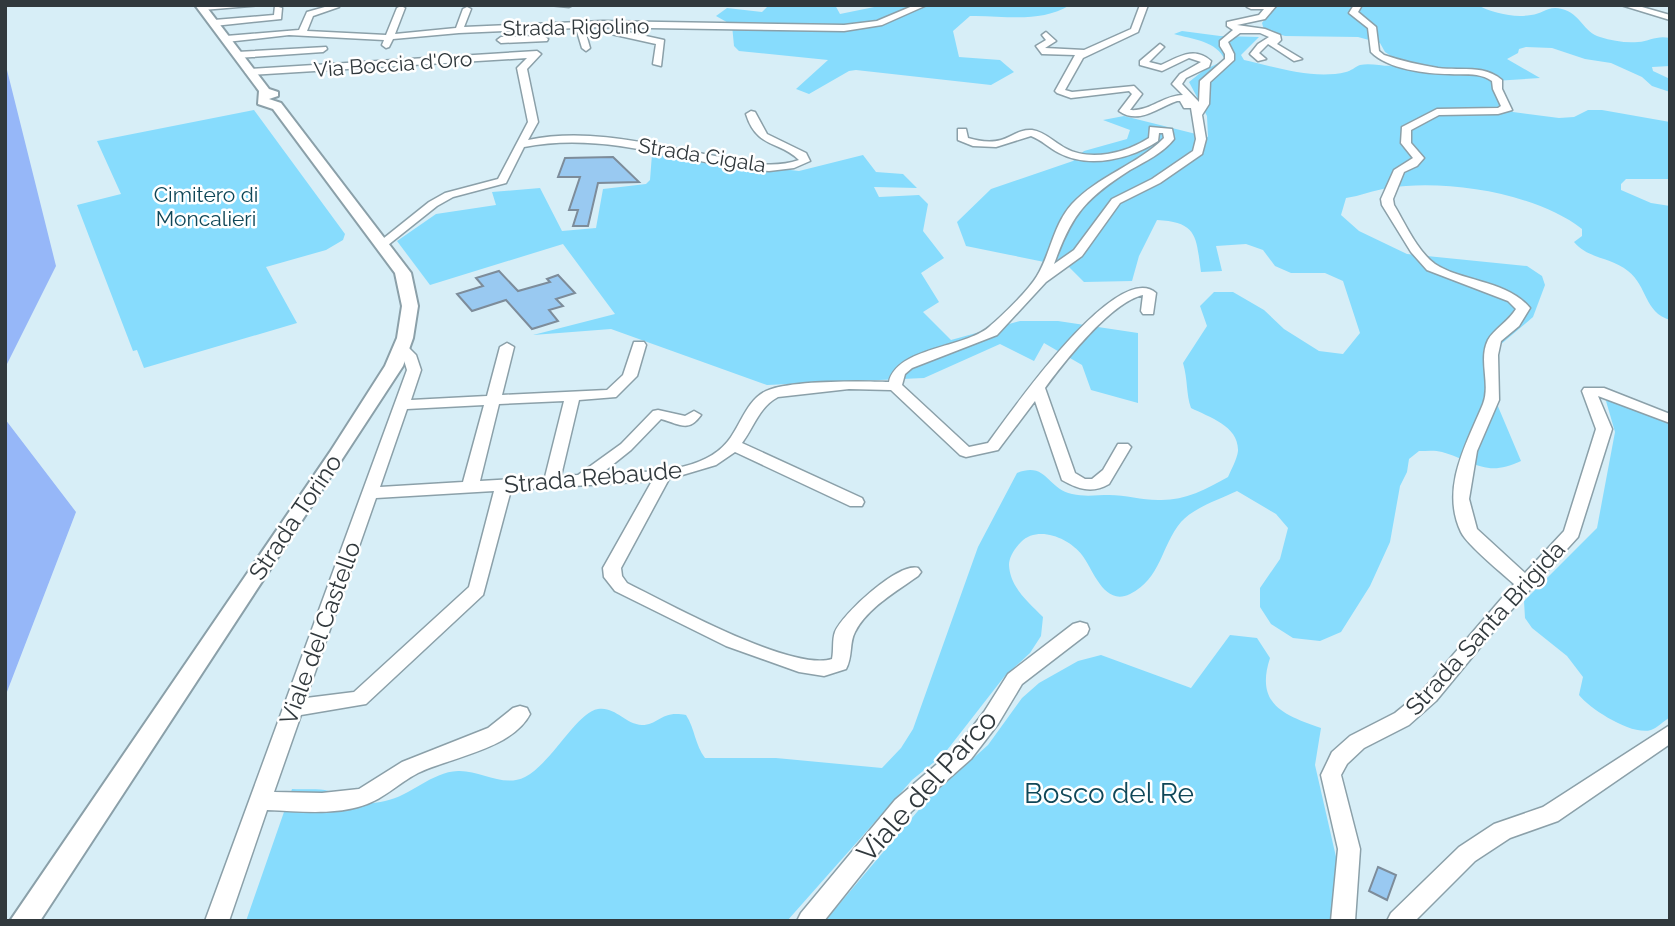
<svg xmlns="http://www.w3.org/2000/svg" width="1675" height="926" font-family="Raleway,sans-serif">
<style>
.green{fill:#87dcfd}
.water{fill:#96b7f8}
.building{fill:#99c9f1;stroke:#7d8c9a;stroke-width:2}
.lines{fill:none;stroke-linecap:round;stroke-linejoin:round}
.minor-casing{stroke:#8ba0a9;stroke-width:3}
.major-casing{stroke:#8ba0a9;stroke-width:4}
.minor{fill:#fff;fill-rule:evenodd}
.major{fill:#fff;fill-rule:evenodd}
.labels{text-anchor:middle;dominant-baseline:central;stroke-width:5;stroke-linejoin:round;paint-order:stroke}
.far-street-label{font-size:21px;fill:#31393d;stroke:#fff}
.far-park-label{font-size:21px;fill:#0f4758;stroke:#fff}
.street-label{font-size:24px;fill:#31393d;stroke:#fff}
.near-street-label{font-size:28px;fill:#31393d;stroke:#fff}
.near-park-label{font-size:28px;fill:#0f4758;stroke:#fff}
</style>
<rect width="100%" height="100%" fill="#d7eef7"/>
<path class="green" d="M769,5h66l5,9 44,-9h186c-31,19 -67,10 -100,11l-17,15 6,26 41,3 14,12 -23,13 -135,-15 -7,1 -40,23 -13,-5 32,-29 -89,-9 -5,-5 -2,-21 -16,-9 11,-8 35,4z
M1275,5h202c16,8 36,13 54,10 12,-1 17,-10 31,-6 18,4 22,24 38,28 12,4 26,6 38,5 12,-1 19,-7 32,-4v28l-18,1 1,4 17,8v13l-18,-6 -10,-9 -31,-14 -26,-4 -33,-11 -26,-1 -7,2 -1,4 -11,6 33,19 -46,3 7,20 12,11 46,6 15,-1 14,-7h14l68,12v57h-44l-5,5v6l30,13 19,3v114c-26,-8 -22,-33 -42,-49 -17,-14 -40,-12 -54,-29l8,-6v-7c-46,-36 -136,-50 -194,-41 -14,2 -28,8 -42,10l-5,17 18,16 48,23 120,12 15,10 3,9 -12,32 -33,28 -6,52 27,64c-35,17 -47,0 -79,-9 -7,-2 -15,-1 -23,-1l-10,8 -2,13 -7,14 -10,56 -20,44 -29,46 -21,9 -27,-3 -22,-14 -11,-17v-19l20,-29 8,-31 -12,-14 -39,-23c-17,8 -44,17 -56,31 -20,24 -20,57 -51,72 -26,13 -37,-25 -48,-39 -13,-17 -44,-30 -61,-13 -6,6 -12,15 -12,23 1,22 19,37 34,52l-2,19 -11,17 -26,24 -60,77 -32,26 -125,141h-541l46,-132c12,1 26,-1 37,2 9,1 16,9 24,11 9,3 23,1 32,-1 26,-5 46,-29 73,-30 22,-1 45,17 67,6 26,-13 52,-65 73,-68 17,-3 27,15 44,16 17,0 19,-15 44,-10 9,14 9,30 19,43h71l106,10 19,-20 12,-19 65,-182 39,-74c30,-12 30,16 55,21 13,3 25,1 37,1 16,0 33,5 49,5 26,1 47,-10 70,-23 3,-7 9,-18 10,-26 1,-25 -29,-34 -47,-43 -5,-14 -3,-28 -8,-45l24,-37 -7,-20 14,-14h19l31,18 20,19 35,22 24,3 17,-21 -17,-52 -18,-8h-34l-16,-7 -12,-16 -17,-6 -30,2 6,25 -21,1c-5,-35 -3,-50 -44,-52l-18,36 -7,25 -48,1 -15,-15 -103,-21 -9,-24 34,-33 82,-28 11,-10 43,-12 3,-9 -27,-10 21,-4 84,21 -1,-21 -18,-34 15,-12 21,-10c-8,-19 -33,-21 -51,-26l8,-3 38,5 39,1 -18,18 3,5c31,7 70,20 102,12 5,-1 9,-5 14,-7 12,-3 26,3 38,0l-1,-5 -12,-8 -5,-9 -22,-6 -73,-1 -21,-6 -2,-7z
M254,110l91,124 -2,6 -17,10 -60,17 31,56 -153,45 -7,-18 -4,1 -56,-146 44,-11 -24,-53z
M652,154l147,17 64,-16 13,17 27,2 14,14 -43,-1 5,10 40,-2 9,9 -5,27 21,27 -23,15 18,29 -16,10 28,28 69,-19h38l80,12v70l-47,-13 -9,-25 -38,-22 -10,18 -34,-17 -76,34 -157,7 -156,-56 -78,6 82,-21 -52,-70 -133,41 -33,-44 39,-27 60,-9 -4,-13 48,-4 22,43 34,-3 7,-39 43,-5 4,-4z
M1611,399l59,24v294c-6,4 -13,11 -19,13 -19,6 -61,-21 -72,-35l4,-18 -16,-21 -35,-28 -7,-10 -1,-17 73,-73 18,-96 -9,-31z
M1230,635l27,3 13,20c-15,46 13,57 51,70l-6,37 24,105 -8,51h-506l103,-122 60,-54 34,-47 17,-15 39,-22 23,-6 90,33z"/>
<path class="water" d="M5,62l51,204 -51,102z
M5,419l71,93 -71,185z"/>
<path class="building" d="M613,157l26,25 -41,1 -10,43h-15l5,-16h-9l11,-33h-22l7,-19z
M499,271l19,20 32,-9 -3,-3 11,-4 17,18 -19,6 7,7 -14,4 9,11 -26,8 -26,-29 -34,11 -15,-17 26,-8 -7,-8z
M1378,867l18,8 -9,25 -18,-9z"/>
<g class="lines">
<defs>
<path id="minor" d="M208,5h53l-58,5 -4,-2z
M332,5l7,2 -26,9 -6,15 79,4 11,-27 4,-2 4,2 -10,26 61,-6 7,-19 4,-2 4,2 -7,18 139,-6 241,4 33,-4 38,-16h12l-45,20 -38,6 -260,-4 6,21 -4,3 -4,-3 -6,-20 -117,5 -66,6 -4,8 -3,1 -4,-3 2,-5 -95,-5 -63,7 -4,-3 4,-3 73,-6 8,-18z
M549,5h24l-4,2z
M1140,5h8l-10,27 -55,26 -18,32 7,2 62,-6 8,8 -12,16c19,2 34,-15 53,-15l-11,-11 8,-10 21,-12 -12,-4 -27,13 -22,-6v-4l20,-17 4,3 -15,15 12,3c18,-8 33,-19 50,-4l-2,6 -23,11 -4,6 17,18 1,-21 25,-22v-5l-5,-8v-5l13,-11 -6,-4v-4l32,-7 5,-6h-13l-4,-2 1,-2 28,1 -11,13 -28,6 28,4 15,6 1,5 -4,4 25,15 -8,2 -26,-17 -9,9 7,6 -8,2 -8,-7 8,-10 11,-7 -9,-4h-20l-12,9 6,12v6l-24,22 -1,22 -7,11 4,24 -4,15 -42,29 -40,20 -38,53 -36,26 -49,53 -85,33 -7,6 -3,11 67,62 19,-4c21,-28 129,-185 168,-150l-3,21h-10l-2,-3 2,-16c-32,7 -79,67 -98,93l30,85 10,6h7l11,-9 15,-26h10l3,3 -22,37c-17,10 -31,5 -47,-4l-27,-79 -37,49 -32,7 -6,-2 -69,-65 -42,-1 -71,8c-19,10 -24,30 -36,46l120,55 2,4 -2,4h-12l-115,-54 -19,13 -47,14 -48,89 1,8 5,7c40,20 165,89 205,76 2,-9 0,-19 3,-27 8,-19 64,-70 83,-64l3,4 -3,4c-21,15 -51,32 -63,56 -6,11 -2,24 -9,37l-22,7 -25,-4 -73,-26 -111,-55 -11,-14 -1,-9 49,-87 -141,9 -28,105 -117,109 -65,11 -27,77 48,1 37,-4 43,-27 86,-34 25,-20 7,-2 7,2 3,6c-18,35 -79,43 -112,59 -21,11 -36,28 -60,34 -29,8 -61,4 -91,3l-38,111h-24l202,-551 -4,-13 -8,-8 2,-3h10l9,9 5,15 -10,30 76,-4 13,-49 7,-4 7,4 -12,48 105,-5 16,-15 11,-33h10l2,3 -9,31 -21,21 -37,3 -18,76 17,-1 43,-31 32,-33 5,-1 27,6 9,-5 7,4c-13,18 -21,9 -40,4l-30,31 -30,24c40,-3 104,2 130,-37 11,-16 17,-37 35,-46 23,-11 96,-10 123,-9 8,-35 76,-34 100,-55 13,-11 39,-36 48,-51 14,-23 16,-51 35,-72 26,-28 65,-39 92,-66l-1,-5h-4l-1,8c-27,18 -69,28 -99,12 -10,-5 -17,-13 -28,-17l-35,11 -23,-1 -15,-6v-11h8l2,9c10,3 22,5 33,2 11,-3 18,-11 31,-10 13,2 22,12 33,18 25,14 61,5 84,-10l1,-11 22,2 2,10c-11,14 -28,22 -44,31 -45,29 -58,44 -76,94l20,-14 38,-51 40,-20 41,-28 3,-12 -5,-31h-7l-4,-7h-3c-20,7 -38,24 -58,10l13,-17 -3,-3 -58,7 -14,-5 -2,-2 20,-36 -33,-1 -6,-8 10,-6 -4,-5 4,-3 10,9 -11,7 39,2 47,-21zM564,401l-19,76 -65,4 19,-77zM484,405l-21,77 -83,5 27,-78zM494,491l-25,96 -115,105 -48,6 70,-200z
M1354,5h8l-4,7 18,15 3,24 5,4c18,6 36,10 54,13 22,3 46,-4 64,12v9l10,21 -14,4 -59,1 -28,15v13l13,15 -7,8 -13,6 -11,27 1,6c11,18 23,46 41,59 27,18 72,16 95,44l-11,18 -18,15 -3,14 1,45 -22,51 -8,48 8,30 48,44 39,-42 32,-102 -14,-38 2,-3h20l66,26v9l-72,-27 14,33 -34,108 -72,79 -70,85 -27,24 -45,23 -17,16 -6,11 19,74 -5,72h-24l7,-72 -17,-74 11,-23 18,-16 45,-23 27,-22 92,-107c-12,-11 -47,-39 -53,-52 -21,-44 6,-89 22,-128 8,-20 -5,-44 5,-64 5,-10 21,-19 28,-31l-8,-8 -81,-31 -16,-18 -29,-47 -1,-6 13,-29 19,-12 -12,-15 1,-16 35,-18 61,-1 3,-2 -8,-17 -1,-8c-13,-9 -28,-6 -43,-7 -22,0 -62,-5 -78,-22l-3,-24 -19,-15z
M1621,5h14l35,10v5z
M275,6l7,2 -1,11 -67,7 -4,-3 4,-3 60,-5z
M614,29l50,11 -3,26 -8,-2 3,-20 -45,-10v-4z
M544,36l4,3 -1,2 -46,2 -4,-3 4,-3z
M326,47l1,2 -4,3 -86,6 -4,-3 4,-3z
M537,51l4,3 -14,15 11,53 -10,18c58,-12 118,3 176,14 30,5 64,17 95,6 -20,-20 -42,-11 -53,-46l5,-3 4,1 12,22 39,19 4,8 -16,7 -25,3c-83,-6 -161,-41 -245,-24l-18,36 -53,14 -16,9 -54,43 -4,-1v-6l50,-40 16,-9 53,-14 30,-57 -11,-54 10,-10 -277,17 -5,-3 5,-3z
M1080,622l7,2 2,5 -2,5 -65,50 -24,40 -27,35 -60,53 -87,109h-27l4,-8 94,-113 62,-53 27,-35 24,-38 65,-50z
M1670,725v19l-112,77 -48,17 -35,23 -60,60h-28l4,-8 68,-66 35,-23 49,-17z"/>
<path id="major" d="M195,5h10l64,84 9,3v4l-9,3 12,4 130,170 7,33 -5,32 -10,28 -363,555h-30l320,-469 55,-86 12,-28 5,-32 -7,-33 -122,-164 -15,-5 1,-13z"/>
</defs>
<use href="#minor" class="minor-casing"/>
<use href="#major" class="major-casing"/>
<use href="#minor" class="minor"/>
<use href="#major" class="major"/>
</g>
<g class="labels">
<g class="far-street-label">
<text transform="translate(576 27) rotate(-1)">Strada Rigolino</text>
<text transform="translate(393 64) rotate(-4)">Via Boccia d'Oro</text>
<text transform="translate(702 155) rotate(9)">Strada Cigala</text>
</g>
<g class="far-park-label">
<text x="206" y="194">Cimitero di<tspan x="206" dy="24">Moncalieri</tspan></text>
</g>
<g class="street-label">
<text transform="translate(593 477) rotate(-5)">Strada Rebaude</text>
<text transform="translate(295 517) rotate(-56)">Strada Torino</text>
<text transform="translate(1485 628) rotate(-48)">Strada Santa Brigida</text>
<text transform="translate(320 633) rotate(-70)">Viale del Castello</text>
</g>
<g class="near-street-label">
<text transform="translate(927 786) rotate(-48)">Viale del Parco</text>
</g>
<g class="near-park-label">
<text x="1109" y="793">Bosco del Re</text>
</g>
</g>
<rect width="1675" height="926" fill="none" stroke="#31393d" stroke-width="14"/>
</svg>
